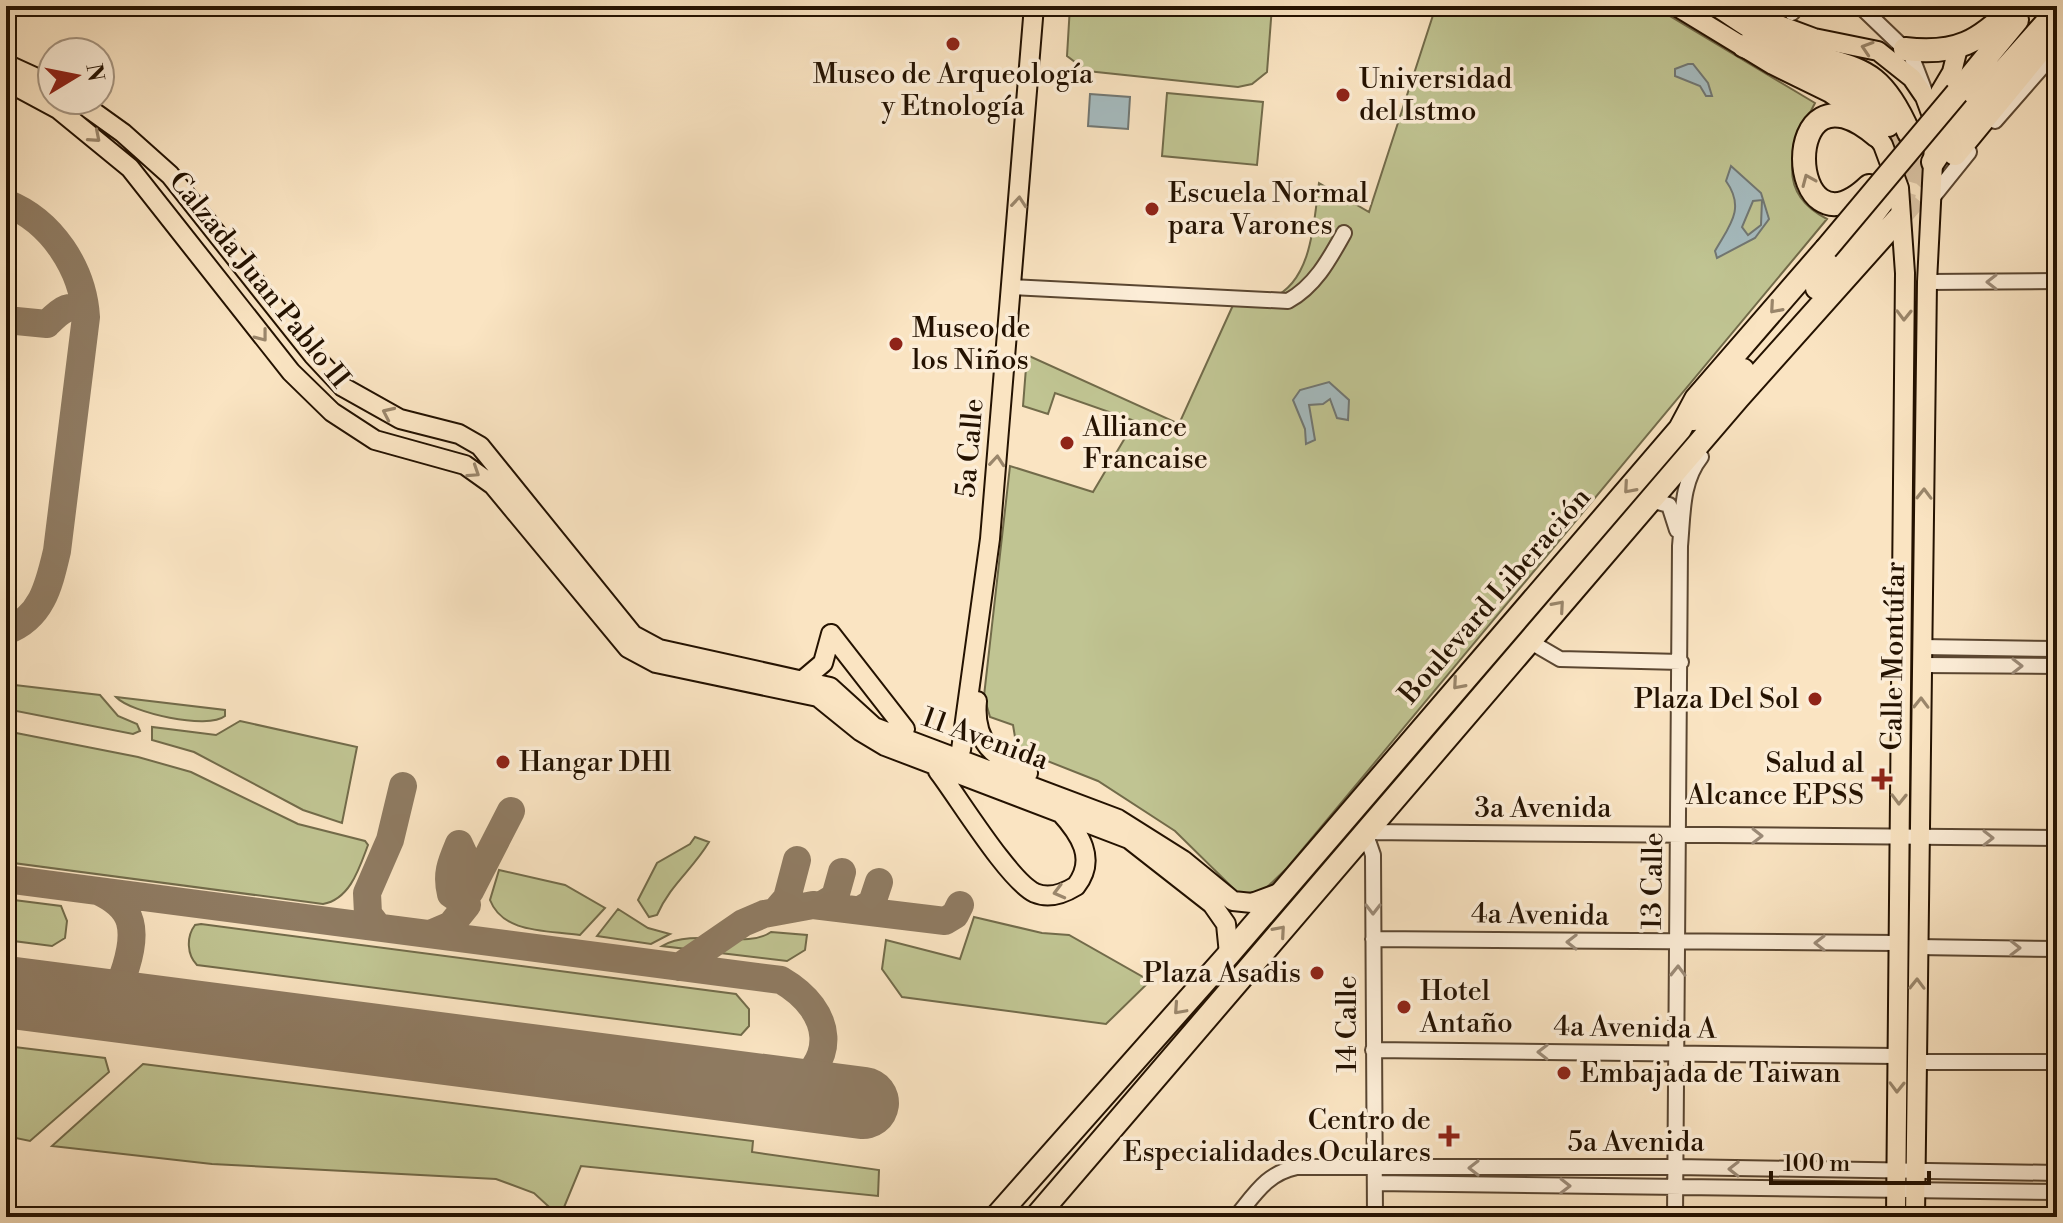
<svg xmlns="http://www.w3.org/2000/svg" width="2063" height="1223" font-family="'Libre Bodoni',serif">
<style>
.green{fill:#c0c492;stroke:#726b4a;stroke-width:2}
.water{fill:#a5bbbf;stroke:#717773;stroke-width:2;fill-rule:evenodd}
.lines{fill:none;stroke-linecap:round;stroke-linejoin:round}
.taxiway{stroke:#8f7b62;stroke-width:28}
.runway{stroke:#8f7b62;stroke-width:72}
.highway-tunnel{stroke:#dac4a5;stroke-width:22;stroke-dasharray:22 11;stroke-linecap:butt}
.minor-casing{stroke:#5a4631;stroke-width:18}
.major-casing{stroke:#241201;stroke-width:22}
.highway-casing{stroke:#241201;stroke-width:26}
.minor{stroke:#fcedd7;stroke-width:14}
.major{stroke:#fae4c2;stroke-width:18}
.highway{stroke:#fae4c2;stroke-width:22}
.highway-bridge-casing{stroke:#241201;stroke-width:26;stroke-linecap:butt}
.highway-bridge{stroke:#fae4c2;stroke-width:22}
.oneway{stroke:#9a866b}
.oneway2{stroke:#9b8a77}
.poi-dot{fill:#8f2418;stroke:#fcedd7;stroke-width:3}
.labels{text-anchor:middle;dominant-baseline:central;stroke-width:7;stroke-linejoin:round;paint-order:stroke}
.poi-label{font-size:28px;fill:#241201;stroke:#fcedd7;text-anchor:start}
.street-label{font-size:28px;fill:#241201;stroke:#fcedd7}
</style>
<rect width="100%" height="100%" fill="#fae4c2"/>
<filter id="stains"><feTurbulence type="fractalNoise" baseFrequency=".0025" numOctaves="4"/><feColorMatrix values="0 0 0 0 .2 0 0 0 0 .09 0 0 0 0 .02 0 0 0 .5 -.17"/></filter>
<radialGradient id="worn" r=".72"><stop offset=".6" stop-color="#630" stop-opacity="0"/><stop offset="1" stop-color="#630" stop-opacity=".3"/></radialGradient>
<path class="green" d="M1070,6h202l-5,66 -15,12 -14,3 -151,-16 -20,-15z
M1436,6h217l162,97c-22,42 -43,88 12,116l-540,649 -24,23 -24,3 -64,-63 -77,-50 -81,-32 -4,-24 -23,-8 -6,-21 26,-230 83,26 42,-71 -80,-28 -7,21 -25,-8 4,-51 152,69 55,-121c11,-2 27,-1 38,-5 41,-17 42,-79 47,-115l50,29z
M1167,93l96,9 -6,63 -95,-9z
M6,684l94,11 18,21 19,8 3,7 -7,3 -127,-25z
M116,697l109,13v6c-17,14 -94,-3 -109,-19z
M240,721l117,26 -15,76 -39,-13 -109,-58 -42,-12v-13l64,8z
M6,731l132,26 53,15 107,52 67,17 3,4c-9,24 -18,54 -45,59l-317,-42z
M695,837l14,5c-16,27 -39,43 -52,73l-8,2 -11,-17 19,-37 33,-19z
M499,870l66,15 40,23 -25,27c-32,-5 -77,-1 -90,-35z
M6,899l55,7 6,15 -2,17 -13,8 -46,-6z
M618,909l30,19 22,6 -19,10 -54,-8z
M974,917l68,16 27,2 81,46 -44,43 -204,-27 -20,-28 4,-29 74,19z
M201,924l535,70 13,15v17l-8,9 -544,-70c-10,-10 -11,-28 -2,-40z
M771,932l36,3 -2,15 -18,11 -125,-15c33,-19 84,4 109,-14z
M6,1046l99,12 4,14 -79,69 -24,-5z
M143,1064l610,77 -1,11 127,18 -1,26 -297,-30 -21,51 -26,-24 -38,-14 -284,-15 -160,-18z"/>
<path class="water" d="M1688,64h5l15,19 4,13h-6l-6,-10 -25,-10v-7z
M1090,94l40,3 -2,32 -40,-3z
M1731,166l30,27 8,26 -14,19 -38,20 -2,-7c14,-25 31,-42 11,-70zM1762,200l-1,25 -13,10 -6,-8 11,-26z
M1329,382l20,18 -1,20 -11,-2 -7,-19 -7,5 -14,1 6,35 -9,4 -1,-15 -12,-29 7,-10z"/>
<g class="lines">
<path class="taxiway" d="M6,203c46,18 77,66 80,114l-29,234c-8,34 -15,67 -51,80
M6,320l41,4c12,-12 25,-26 39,-7
M6,879l775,101c53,31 59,83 3,113
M98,891c13,6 28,16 32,31 6,22 -8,69 -26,83
M470,891l41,-80
M822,905l13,-8 7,-25
M860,910l12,-7 7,-21
M775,912l12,-14 10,-38
M378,927l-10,-13 -1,-21 23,-53 13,-54
M430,934l21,-9 16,-20 -16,-11c-5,-20 0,-31 8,-50l12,26 1,15
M679,967l64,-44 21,-9 49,-9 132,16 10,-6 5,-10"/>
<path class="runway" d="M6,992l857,111"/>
<path class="highway-tunnel" d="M1888,125l7,50
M1899,213l12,-40 -2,-36
M1902,215l53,-61"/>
<defs>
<path id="minor" d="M1860,6l51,49 13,34
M1792,13l6,-7
M1995,121l62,-71
M1932,198l37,-46
M1927,282l130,-1
M1012,287l276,14c27,-15 41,-41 56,-68
M1650,500l19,5 8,25
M1529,641l31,18 121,3
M1922,647l135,2
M1922,665l135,1
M1373,939l525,4
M1917,947l140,2
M1373,1050l524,6
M1916,1062h141
M1375,1183l682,9
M1236,1217c19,-23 31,-44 61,-50h379l381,6
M1375,1217l-2,-362 -8,-23 692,6
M1675,1217l5,-671c3,-31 1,-64 21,-89"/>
<path id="major" d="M1676,6l97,59 57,28 34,24 19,28 16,43 6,85 -9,944
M1734,8l80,30 64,13 34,27 13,19 10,27 -8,158 -12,935
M6,64l46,21
M6,81l52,28 72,59 161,204 41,40 43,28 90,25 28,20 135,163 28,15 162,34 42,34 25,15 244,93 83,65 14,20 3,30
M77,100l46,33 47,42 143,180 30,32 57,32 59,15 21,12 153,189 26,14 171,38 44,40 244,92 65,41 50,41 19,2 27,-10
M1930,109l22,-37 6,-24
M831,634l74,95
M803,680l20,-17 8,-29
M977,701c-4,41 17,57 51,72
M961,750l29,-211 44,-533
M938,771c20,26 71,110 97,122 14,6 28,1 41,-7 21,-27 4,-52 -16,-74"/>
<path id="highway" d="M1719,6c23,15 44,31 70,41 65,26 88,12 120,86
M1744,46c54,21 115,25 144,79
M1905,49c52,6 74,-7 110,-43
M1957,93l60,-73
M1955,154l101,-123
M1933,162l33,-49 91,-102
M1869,186c-84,80 -92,-136 8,-50
M1817,288l72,-95
M1694,419l49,-49
M996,1217l233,-263 451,-525 16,-30 130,-150
M1036,1217l702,-819 160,-179"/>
</defs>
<use href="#minor" class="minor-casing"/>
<use href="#major" class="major-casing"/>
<use href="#highway" class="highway-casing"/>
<use href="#minor" class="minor"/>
<use href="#major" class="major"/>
<use href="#highway" class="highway"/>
<defs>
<path id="highway-bridge" d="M1826,249l131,-156"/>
</defs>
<use href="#highway-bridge" class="highway-bridge-casing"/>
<use href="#highway-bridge" class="highway-bridge"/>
</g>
<defs><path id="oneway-chevron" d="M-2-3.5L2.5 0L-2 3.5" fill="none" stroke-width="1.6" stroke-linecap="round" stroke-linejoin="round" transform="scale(2)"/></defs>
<g class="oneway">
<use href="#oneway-chevron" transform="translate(1867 48) rotate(-162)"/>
<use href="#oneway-chevron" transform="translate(95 137) rotate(41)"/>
<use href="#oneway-chevron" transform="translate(1808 180) rotate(-113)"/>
<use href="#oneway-chevron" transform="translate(1019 202) rotate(-85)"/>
<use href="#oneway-chevron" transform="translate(1775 308) rotate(131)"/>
<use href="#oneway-chevron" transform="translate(1904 315) rotate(91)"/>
<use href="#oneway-chevron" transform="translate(262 336) rotate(52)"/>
<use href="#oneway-chevron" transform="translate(388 413) rotate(-155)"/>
<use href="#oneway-chevron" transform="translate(997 461) rotate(-85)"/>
<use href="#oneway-chevron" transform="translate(474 472) rotate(33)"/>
<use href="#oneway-chevron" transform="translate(1629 488) rotate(131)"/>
<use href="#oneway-chevron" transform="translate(1924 494) rotate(-89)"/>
<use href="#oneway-chevron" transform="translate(1559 606) rotate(-49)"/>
<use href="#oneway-chevron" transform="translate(1458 684) rotate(131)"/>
<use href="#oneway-chevron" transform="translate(1921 703) rotate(-89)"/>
<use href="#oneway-chevron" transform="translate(1899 799) rotate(91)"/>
<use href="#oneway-chevron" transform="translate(1059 892) rotate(165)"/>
<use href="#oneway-chevron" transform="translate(1280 931) rotate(-49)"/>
<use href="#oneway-chevron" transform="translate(1917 984) rotate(-89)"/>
<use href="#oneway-chevron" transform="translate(1179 1009) rotate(132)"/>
<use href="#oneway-chevron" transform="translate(1897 1087) rotate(91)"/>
</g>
<g class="oneway2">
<use href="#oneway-chevron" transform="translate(1992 282) rotate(180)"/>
<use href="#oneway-chevron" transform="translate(2017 666)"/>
<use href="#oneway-chevron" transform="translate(1757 836) rotate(1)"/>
<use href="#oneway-chevron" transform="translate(1988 838)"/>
<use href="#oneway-chevron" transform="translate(1373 909) rotate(90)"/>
<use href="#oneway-chevron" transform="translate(1572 942) rotate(-179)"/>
<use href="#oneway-chevron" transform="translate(1820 943) rotate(-180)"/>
<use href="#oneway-chevron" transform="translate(2015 948) rotate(1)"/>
<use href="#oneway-chevron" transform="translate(1678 971) rotate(-89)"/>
<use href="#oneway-chevron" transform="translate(1543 1052) rotate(-179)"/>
<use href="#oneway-chevron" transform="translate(1474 1168) rotate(180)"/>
<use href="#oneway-chevron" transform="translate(1734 1169) rotate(-179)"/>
<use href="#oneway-chevron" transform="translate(1565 1186) rotate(1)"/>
</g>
<g class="poi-dot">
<circle cx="953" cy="44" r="8"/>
<circle cx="1343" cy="95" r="8"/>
<circle cx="1152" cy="209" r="8"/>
<circle cx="896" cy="344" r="8"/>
<circle cx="1067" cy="443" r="8"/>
<circle cx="1815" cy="699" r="8"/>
<circle cx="503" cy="762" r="8"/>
<path d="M1878 767h8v8h8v8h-8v8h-8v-8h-8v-8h8z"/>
<circle cx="1317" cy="973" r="8"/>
<circle cx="1404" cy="1007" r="8"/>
<circle cx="1564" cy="1073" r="8"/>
<path d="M1445 1124h8v8h8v8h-8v8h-8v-8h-8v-8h8z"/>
</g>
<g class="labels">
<g class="poi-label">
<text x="953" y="74" text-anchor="middle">Museo de Arqueología<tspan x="953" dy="32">y Etnología</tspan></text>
<text x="1359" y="79">Universidad<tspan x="1359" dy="32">del Istmo</tspan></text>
<text x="1168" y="193">Escuela Normal<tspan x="1168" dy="32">para Varones</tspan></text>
<text x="912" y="328">Museo de<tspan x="912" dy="32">los Niños</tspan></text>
<text x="1083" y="427">Alliance<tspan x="1083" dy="32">Francaise</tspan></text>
<text x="1799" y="699" text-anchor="end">Plaza Del Sol</text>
<text x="519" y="762">Hangar DHl</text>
<text x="1864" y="763" text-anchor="end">Salud al<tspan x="1864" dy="32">Alcance EPSS</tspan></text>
<text x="1301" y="973" text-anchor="end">Plaza Asadis</text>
<text x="1420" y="991">Hotel<tspan x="1420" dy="32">Antaño</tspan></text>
<text x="1580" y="1073">Embajada de Taiwan</text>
<text x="1431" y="1120" text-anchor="end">Centro de<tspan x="1431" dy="32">Especialidades Oculares</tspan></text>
</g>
<g class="street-label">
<text transform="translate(259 280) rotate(51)">Calzada Juan Pablo II</text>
<text transform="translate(970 448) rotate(-85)">5a Calle</text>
<text transform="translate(1495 596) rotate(-49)">Boulevard Liberación</text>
<text transform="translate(1894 656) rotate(-89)">Calle Montúfar</text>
<text transform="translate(985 739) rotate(20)">11 Avenida</text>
<text x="1543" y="808">3a Avenida</text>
<text transform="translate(1653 881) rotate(-89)">13 Calle</text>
<text transform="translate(1540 915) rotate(1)">4a Avenida</text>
<text transform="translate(1347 1024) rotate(-90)">14 Calle</text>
<text transform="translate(1635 1028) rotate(1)">4a Avenida A</text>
<text x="1636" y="1142">5a Avenida</text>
</g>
</g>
<rect width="2063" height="1223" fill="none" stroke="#fae4c2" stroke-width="32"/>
<rect x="8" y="8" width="2047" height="1207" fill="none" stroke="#241201" stroke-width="4"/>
<rect x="16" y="16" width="2031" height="1191" fill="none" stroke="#241201" stroke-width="2"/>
<g transform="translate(76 76) rotate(80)"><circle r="38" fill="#fcedd7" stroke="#a69581" stroke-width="2"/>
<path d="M0-6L14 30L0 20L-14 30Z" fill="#8f2418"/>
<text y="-12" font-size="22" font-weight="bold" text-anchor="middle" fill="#241201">N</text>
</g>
<path d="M1771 1171v12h158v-12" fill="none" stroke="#241201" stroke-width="4"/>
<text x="1783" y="1171" font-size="24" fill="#241201" stroke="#fcedd7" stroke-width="6" paint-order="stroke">100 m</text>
<rect width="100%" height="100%" filter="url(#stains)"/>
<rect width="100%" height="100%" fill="url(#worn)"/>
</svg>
